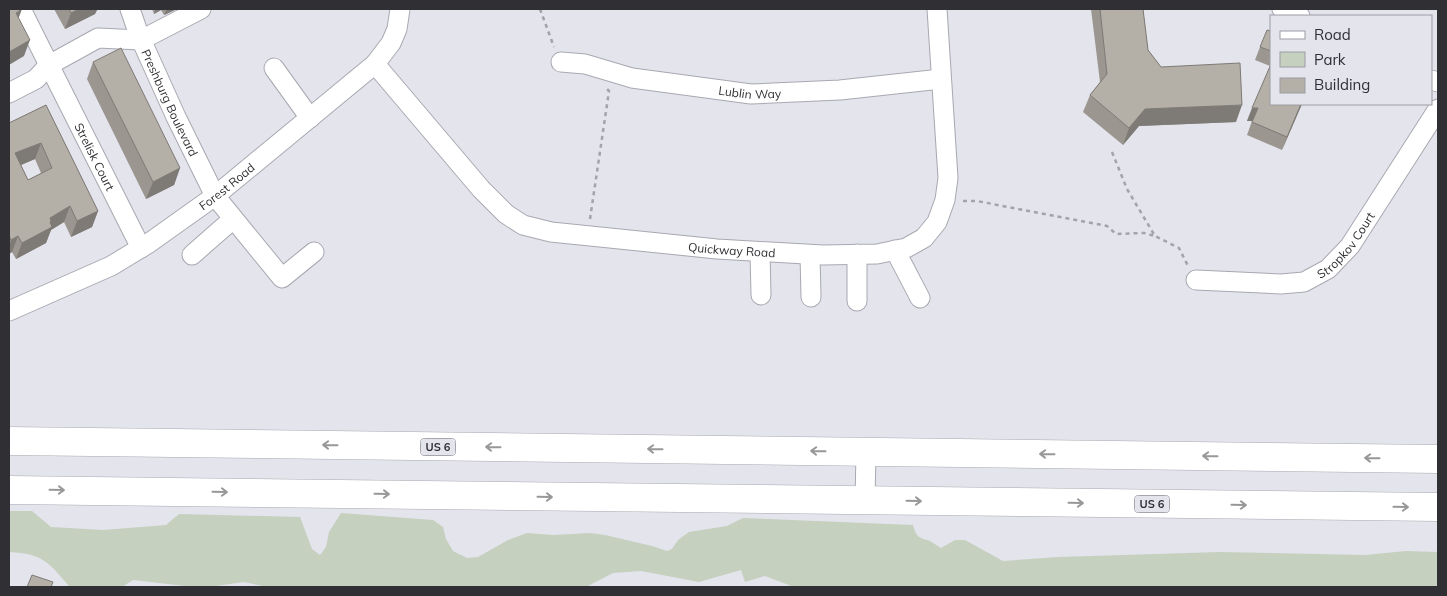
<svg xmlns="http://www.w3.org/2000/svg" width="1447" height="596" font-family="Mulish,sans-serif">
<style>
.green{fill:#c5d0be}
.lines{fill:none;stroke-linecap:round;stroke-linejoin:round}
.minor-casing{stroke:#a8a8b1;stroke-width:21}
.highway-casing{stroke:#a8a8b1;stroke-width:29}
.path{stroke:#a3a3aa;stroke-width:2.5;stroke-dasharray:4 4;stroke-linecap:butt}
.minor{stroke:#fff;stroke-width:19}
.highway{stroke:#fff;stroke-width:28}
.wall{fill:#9b9690;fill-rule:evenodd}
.shaded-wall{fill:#7e7a75}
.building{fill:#b4afa7;stroke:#7e7a75;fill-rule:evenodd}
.oneway{stroke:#98989a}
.labels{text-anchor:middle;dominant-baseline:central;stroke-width:4;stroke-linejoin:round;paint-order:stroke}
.shield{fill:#e4e4ed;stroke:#66666c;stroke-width:1}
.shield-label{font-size:11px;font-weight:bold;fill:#303034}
.street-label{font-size:12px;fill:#303034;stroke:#e4e4ed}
</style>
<rect width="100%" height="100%" fill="#e4e4ed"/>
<path class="green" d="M9,511h23l19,16 52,3 63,-5 13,-11 121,3 12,32 8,6 6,-8 3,-15 12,-19 92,7 10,7 3,12 7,12 14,7 11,-1 30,-17 19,-7 26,2 37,-2 15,2 47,11 15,5 5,-2 6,-9 11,-8 38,-6 16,-8 170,7c4,13 5,12 17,16 4,2 7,5 11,7l14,-8h10l38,21 55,-4 162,-5 145,3 41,-4 32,1v35h-644l-29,-11 -20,6 -4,-12 -42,12 -58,-11 -28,2 -27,14h-319l-23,-5 -35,5h-15l-61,-7 -11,7h-52c-22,-25 -26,-33 -61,-35z"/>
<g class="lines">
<defs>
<g id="minor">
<path id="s1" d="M21,9l28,56 92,183"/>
<path id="s2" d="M130,9l9,26 37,82 39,79 67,82 32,-26"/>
<path d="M1282,9l18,7"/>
<path id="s3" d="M561,62l24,2 47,14 119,16 89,-4 101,-11"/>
<path id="s4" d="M375,64l106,125 25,25 17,11 28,7 166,17 106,6 54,-1 29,-6 18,-10 13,-16 8,-22 3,-22 -11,-169"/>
<path d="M274,68l36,50"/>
<path d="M1431,80l7,2"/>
<path d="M9,93l27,-14 13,-14 49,-27 43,2 60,-31"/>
<path d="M895,250l25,48"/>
<path d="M760,252l1,43"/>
<path d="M857,254v47"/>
<path d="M192,255l41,-36"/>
<path d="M810,255l1,42"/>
<path id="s5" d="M1196,280l85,4 23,-2 24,-13 22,-23 88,-137"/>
<path id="s6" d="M9,311l102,-45 38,-23 66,-47 160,-132 16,-21 6,-14 3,-20"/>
<path d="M865,501l1,-49"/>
</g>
<path id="highway" d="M9,441l1429,18
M9,490l1429,17"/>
</defs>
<use href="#minor" class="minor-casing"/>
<use href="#highway" class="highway-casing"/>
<path class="path" d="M540,9l14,38
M1112,152l15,37 28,47 24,12 9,18
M963,201h14l130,25 9,8 28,-1 11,3
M590,219l19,-128 -2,-2"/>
<use href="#minor" class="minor"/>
<use href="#highway" class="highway"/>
</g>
<path class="wall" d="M54,9h45l-2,1 -2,4 -30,15z
M152,9h25l-13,6 -3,-5 -7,4z
M1091,9h52l5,41 13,17 75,55 -97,4 -16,19 -40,-33 7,-17 10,-13z
M1271,31v73h31l-20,46 -35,-15 5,-14h-5l23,-55 -15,-6 5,-13z
M93,62l87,106 -6,17 -28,14 -59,-120z
M46,105l52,106 -6,16 -21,10 -7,-15 -13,8 -5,13 -30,16 -4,-7 -3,2v-131zM35,159l6,14 -13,7 -7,-15z"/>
<path class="shaded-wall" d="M22,9l-6,16v-12z
M79,9h20l-2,1 -2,4 -30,15 6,-16z
M156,9h6l-1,1 -7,4z
M167,9h10l-13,6z
M30,40l-6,16 -15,9v-13z
M1301,104h1l-20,46 5,-13z
M1242,105l-6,17 -97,4 -16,19 6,-17 16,-19z
M1252,108h6l-5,13h-6z
M41,143l-6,16 -26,11 6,-17z
M180,168l-6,17 -28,14 7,-17z
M70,206l-6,16 -13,8 -5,13 -30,16 6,-16 28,-25z
M98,211l-6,16 -21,10 6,-16z
M18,236l-6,16 -3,2v-8l2,-6z"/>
<path class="building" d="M9,9h13l-6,4 14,27 -21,12z
M69,9h10l-8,4z
M1100,9h43l5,41 13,17 79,-4 2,42 -97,4 -16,19 -39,-33 17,-21z
M1267,30l4,1v20l-11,-4z
M121,48l59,120 -27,14 -60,-120z
M1271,64v40h30l-14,33 -35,-15 6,-14h-6z
M46,105l52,106 -21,10 -7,-15 -20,12 1,3 -1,1 2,5 -30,16 -4,-7 -7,4 -2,-4v-113zM41,143l11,25 -24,12 -13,-27z
M32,575l21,7 -2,5h-24z"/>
<defs><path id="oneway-shaft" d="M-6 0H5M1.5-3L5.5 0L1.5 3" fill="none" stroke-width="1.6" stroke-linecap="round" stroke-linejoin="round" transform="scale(1.25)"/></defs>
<g class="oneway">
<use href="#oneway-shaft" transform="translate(330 445) rotate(-179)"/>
<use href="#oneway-shaft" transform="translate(493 447) rotate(-179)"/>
<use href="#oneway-shaft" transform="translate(655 449) rotate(-179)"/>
<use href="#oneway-shaft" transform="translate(818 451) rotate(-179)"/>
<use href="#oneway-shaft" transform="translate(1047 454) rotate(-179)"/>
<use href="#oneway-shaft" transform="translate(1210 456) rotate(-179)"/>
<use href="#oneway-shaft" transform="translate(1372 458) rotate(-179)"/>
<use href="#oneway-shaft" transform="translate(57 490) rotate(1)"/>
<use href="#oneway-shaft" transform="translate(220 492) rotate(1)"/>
<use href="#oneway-shaft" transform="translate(382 494) rotate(1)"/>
<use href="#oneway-shaft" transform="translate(545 497) rotate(1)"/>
<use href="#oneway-shaft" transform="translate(914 501) rotate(1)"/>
<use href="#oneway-shaft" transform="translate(1076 503) rotate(1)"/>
<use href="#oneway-shaft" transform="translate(1239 505) rotate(1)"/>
<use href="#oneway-shaft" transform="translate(1401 507) rotate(1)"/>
</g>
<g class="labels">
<g class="shield">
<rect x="420.5" y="438.5" width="35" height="17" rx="4"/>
<rect x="1134.5" y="495.5" width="35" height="17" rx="4"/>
</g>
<g class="shield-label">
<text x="438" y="447">US 6</text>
<text x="1152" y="504">US 6</text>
</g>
<g class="street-label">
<text stroke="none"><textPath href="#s3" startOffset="192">Lublin Way</textPath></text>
<text stroke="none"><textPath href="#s2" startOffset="102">Preshburg Boulevard</textPath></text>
<text stroke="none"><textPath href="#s1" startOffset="165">Strelisk Court</textPath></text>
<text stroke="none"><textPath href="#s6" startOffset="252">Forest Road</textPath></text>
<text stroke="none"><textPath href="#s5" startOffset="165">Stropkov Court</textPath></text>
<text stroke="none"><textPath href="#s4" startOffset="430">Quickway Road</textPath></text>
</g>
</g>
<rect width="1447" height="596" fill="none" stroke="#303034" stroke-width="20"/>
<rect x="1270" y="15" width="162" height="90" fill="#e4e4ed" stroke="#9c9ca3"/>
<rect x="1280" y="31" width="25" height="8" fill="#ffffff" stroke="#9c9ca3"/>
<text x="1314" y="40" font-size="15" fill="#303034">Road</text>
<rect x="1280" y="52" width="25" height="15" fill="#c5d0be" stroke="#9c9ca3"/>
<text x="1314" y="65" font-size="15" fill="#303034">Park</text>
<rect x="1280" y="78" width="25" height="15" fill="#b4afa7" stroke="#9c9ca3"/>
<text x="1314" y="90" font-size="15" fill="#303034">Building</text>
</svg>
